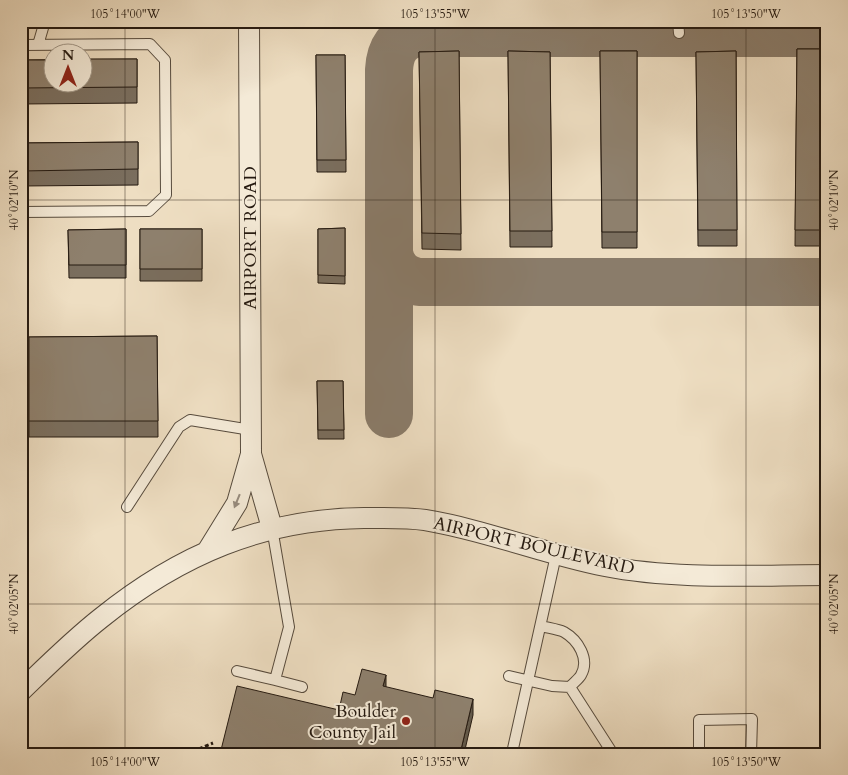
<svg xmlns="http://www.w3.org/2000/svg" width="848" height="775" font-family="Cardo,serif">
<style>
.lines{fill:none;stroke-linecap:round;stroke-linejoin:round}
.taxiway{stroke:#8a7c6a;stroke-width:48}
.service-casing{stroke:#574b3d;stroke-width:12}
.minor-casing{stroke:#574b3d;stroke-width:22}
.path{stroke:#251a11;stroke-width:3;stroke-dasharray:4 2.5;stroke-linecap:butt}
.service{stroke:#f4ead7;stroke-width:10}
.minor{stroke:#f4ead7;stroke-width:20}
.wall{fill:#7a6e5e;stroke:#251a11}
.shaded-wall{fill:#635a4c;stroke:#251a11}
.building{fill:#8e806d;stroke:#251a11}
.oneway{fill:#978c7e}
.ticks{fill:none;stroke:#251a11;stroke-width:1;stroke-opacity:0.45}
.poi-dot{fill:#8f2418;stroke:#f4ead7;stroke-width:2}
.labels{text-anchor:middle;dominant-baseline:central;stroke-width:4;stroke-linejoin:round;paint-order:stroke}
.street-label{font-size:18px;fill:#251a11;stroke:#f4ead7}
.poi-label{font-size:18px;fill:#251a11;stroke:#f4ead7;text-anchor:end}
.neatline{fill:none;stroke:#251a11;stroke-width:2}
.ticks-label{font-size:12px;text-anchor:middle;fill:#251a11}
</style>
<rect width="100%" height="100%" fill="#eedec2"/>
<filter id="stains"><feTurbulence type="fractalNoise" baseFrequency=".004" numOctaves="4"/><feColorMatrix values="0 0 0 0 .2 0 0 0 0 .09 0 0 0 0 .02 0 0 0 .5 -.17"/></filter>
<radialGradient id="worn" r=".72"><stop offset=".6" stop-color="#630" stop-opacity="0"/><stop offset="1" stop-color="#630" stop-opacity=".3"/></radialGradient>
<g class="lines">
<path class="taxiway" d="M389,254c4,17 14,25 30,28h408
M389,414v-344c1,-20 9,-33 29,-37h409"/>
<defs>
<path id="service" d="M678,21l1,12
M21,45l129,-1 15,16 1,135 -17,16 -128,1
M38,45l7,-24
M127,507l52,-80 11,-7 61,10
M237,671l38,9 14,-53 -17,-99
M509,676l43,10 18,1c3,-4 9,-8 11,-12 9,-16 -3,-35 -17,-43 -7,-3 -16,-4 -23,-6
M275,680l27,7
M570,687l43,67
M512,753l44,-198
M699,754v-34l53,-1 -1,35"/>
<path id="minor" d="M249,21l2,433 21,74
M208,550l29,-47 14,-49
M21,691c26,-25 52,-51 80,-73 78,-63 162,-99 263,-100 19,0 41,-1 61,2 61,10 119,34 180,46 70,14 151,9 222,9"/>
</defs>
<use href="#service" class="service-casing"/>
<use href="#minor" class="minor-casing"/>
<path class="path" d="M187,754l26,-11"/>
<use href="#service" class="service"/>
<use href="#minor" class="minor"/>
</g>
<path class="wall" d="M797,49h30v197h-32z
M459,51l2,199 -39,-1 -3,-197z
M508,51l42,1 2,195h-42z
M600,51h37v197h-35z
M736,51l1,195h-39l-2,-194z
M316,55h29l1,117h-29z
M137,59v44l-116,1v-44z
M138,142v43l-117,1v-43z
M345,228v56l-27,-1v-54z
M126,229v49h-57l-1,-48z
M140,229h62v52h-62z
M157,336l1,101h-129v-100z
M317,381h26l1,58h-26z"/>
<path class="shaded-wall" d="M386,675v16l-3,-5z
M473,699v16l-9,39h-4z"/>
<path class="building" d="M797,49h30v181h-32z
M459,51l2,183 -39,-1 -3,-181z
M508,51l42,1 2,179h-42z
M600,51h37v181h-35z
M736,51l1,179h-39l-2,-178z
M316,55h29l1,105h-29z
M82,59h55v28l-116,1v-28h31v22h30z
M138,142v27l-117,2v-28z
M345,228v48l-27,-1v-46z
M126,229v36h-57l-1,-35z
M140,229h62v40h-62z
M157,336l1,85h-129v-84z
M317,381h26l1,49h-26z
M362,669l24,6 -3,11 50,12 2,-8 38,9 -13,55h-240l17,-68 102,24 4,-18 12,3z"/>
<defs><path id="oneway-solid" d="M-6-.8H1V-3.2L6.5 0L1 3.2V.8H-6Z" transform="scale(1.25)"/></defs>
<use class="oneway" href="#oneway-solid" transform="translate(237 501) rotate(112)"/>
<path class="ticks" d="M125,21v733M435,21v733M746,21v733M21,200h806M21,604h806"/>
<circle class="poi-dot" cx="406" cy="721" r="5"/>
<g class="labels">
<g class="street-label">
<text transform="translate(250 238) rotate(-90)">AIRPORT ROAD</text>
<text transform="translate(534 546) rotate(13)">AIRPORT BOULEVARD</text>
</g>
<g class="poi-label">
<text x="396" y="711">Boulder<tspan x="396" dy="21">County Jail</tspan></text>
</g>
</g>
<rect width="848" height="775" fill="none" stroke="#eedec2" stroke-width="55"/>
<g transform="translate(68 68)"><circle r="24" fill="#f4ead7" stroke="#a19788"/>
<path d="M0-4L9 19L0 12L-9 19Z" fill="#8f2418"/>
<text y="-8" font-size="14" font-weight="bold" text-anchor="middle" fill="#251a11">N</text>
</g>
<rect x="28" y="28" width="792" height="720" class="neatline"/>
<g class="ticks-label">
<text x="125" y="18">105°14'00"W</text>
<text x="435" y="18">105°13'55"W</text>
<text x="746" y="18">105°13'50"W</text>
<text transform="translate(14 200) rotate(-90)" y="4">40°02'10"N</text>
<text transform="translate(834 200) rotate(-90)" y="4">40°02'10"N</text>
<text transform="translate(14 604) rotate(-90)" y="4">40°02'05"N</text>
<text transform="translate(834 604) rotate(-90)" y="4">40°02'05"N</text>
<text x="125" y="766">105°14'00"W</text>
<text x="435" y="766">105°13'55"W</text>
<text x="746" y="766">105°13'50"W</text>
</g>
<rect width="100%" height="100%" filter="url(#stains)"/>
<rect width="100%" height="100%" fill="url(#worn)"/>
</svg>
